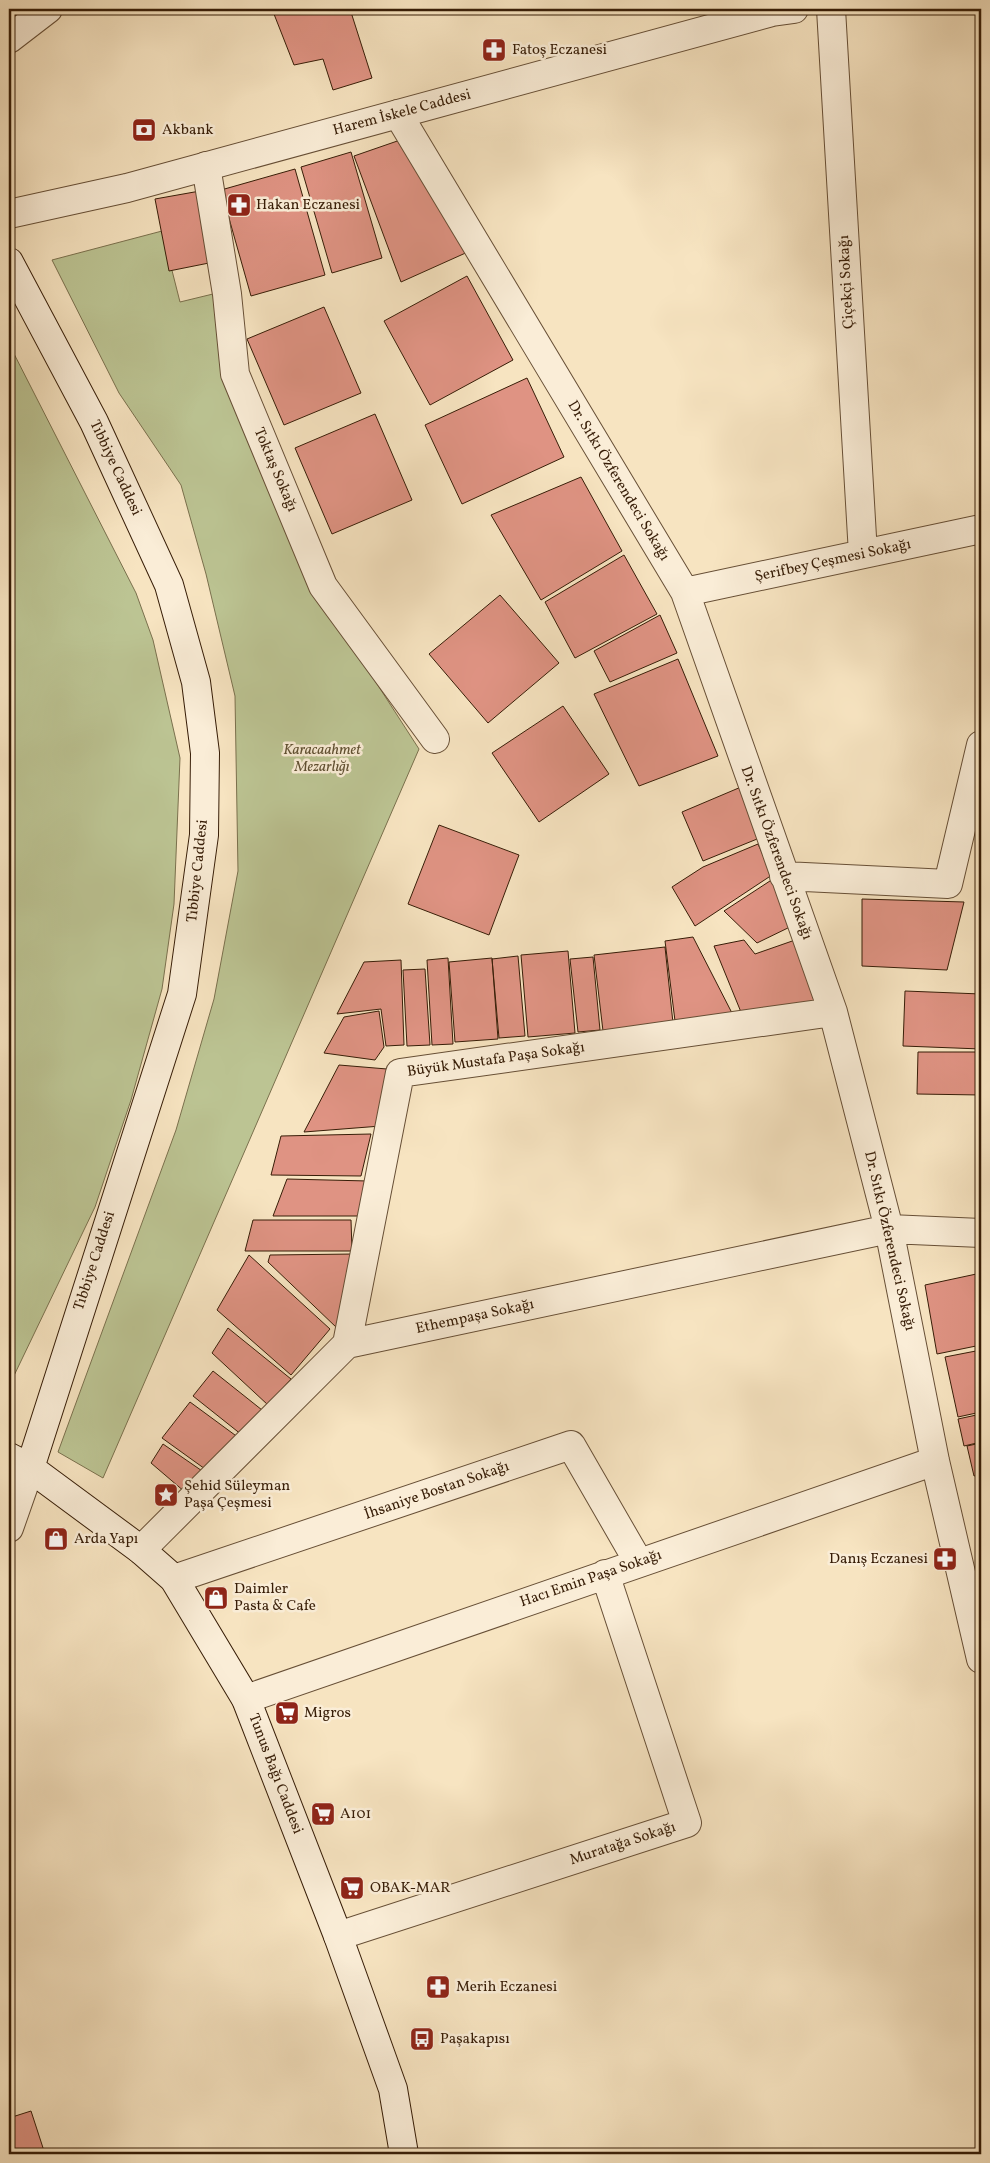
<svg xmlns="http://www.w3.org/2000/svg" width="990" height="2163" font-family="Vollkorn,serif">
<style>
.green{fill:#bcc493;stroke:#7a704d}
.building{fill:#df9383;stroke:#371d07}
.lines{fill:none;stroke-linecap:round;stroke-linejoin:round}
.minor-casing{stroke:#674f36;stroke-width:30}
.tertiary-casing{stroke:#674f36;stroke-width:30}
.secondary-casing{stroke:#371d07;stroke-width:30}
.minor{stroke:#faedd7;stroke-width:28}
.tertiary{stroke:#faedd7;stroke-width:28}
.secondary{stroke:#faedd7;stroke-width:28}
.labels{text-anchor:middle;dominant-baseline:central;stroke-width:5;stroke-linejoin:round;paint-order:stroke}
.poi-label{font-size:15px;fill:#371d07;stroke:#faedd7;text-anchor:start}
.street-label{font-size:15px;fill:#371d07;stroke:#faedd7}
.park-label{font-size:15px;font-style:italic;fill:#5f4f31;stroke:#faedd7}
</style>
<rect width="100%" height="100%" fill="#f7e4c1"/>
<filter id="stains"><feTurbulence type="fractalNoise" baseFrequency=".004" numOctaves="4"/><feColorMatrix values="0 0 0 0 .2 0 0 0 0 .09 0 0 0 0 .02 0 0 0 .5 -.17"/></filter>
<radialGradient id="worn" r=".72"><stop offset=".6" stop-color="#630" stop-opacity="0"/><stop offset="1" stop-color="#630" stop-opacity=".3"/></radialGradient>
<path class="green" d="M162,231l18,71 37,-9 100,298 102,158 -316,729 -45,-26 118,-322 38,-131 24,-128 -3,-175 -29,-122 -25,-89 -62,-92 -67,-133z
M9,344l127,249 17,47 27,118 -6,146 -12,85 -31,111 -36,107 -86,179z"/>
<path class="building" d="M272,9h78l22,69 -39,12 -10,-31 -29,6z
M406,138l64,113 -69,31 -47,-126z
M351,152l31,106 -50,15 -31,-106z
M295,169l30,106 -74,21 -30,-106z
M200,191l14,71 -45,9 -14,-72z
M467,276l46,84 -83,45 -46,-84z
M324,307l37,86 -77,32 -37,-86z
M527,378l37,79 -102,47 -37,-79z
M375,414l37,86 -80,34 -37,-86z
M581,477l41,74 -81,49 -50,-85z
M624,555l33,59 -82,44 -30,-56z
M500,595l59,68 -71,60 -59,-69z
M660,615l17,38 -67,29 -16,-31z
M678,659l40,97 -79,30 -45,-92z
M563,706l46,68 -70,48 -47,-69z
M741,787l21,50 -59,24 -21,-49z
M439,825l80,30 -30,80 -81,-31z
M758,844l14,31 -77,51 -23,-39 31,-20z
M773,879l21,46 -37,18 -33,-32z
M862,899l102,3 -17,68 -85,-4z
M693,937l40,78 -58,6 -10,-80z
M798,939l28,68 -83,10 -29,-71 30,-6 11,14z
M665,947l8,76 -70,8 -9,-76z
M568,951l7,82 -47,4 -7,-82z
M518,956l7,80 -26,2 -7,-79z
M593,957l7,73 -22,2 -8,-73z
M448,958l5,86 -21,1 -5,-85z
M492,958l6,81 -43,3 -6,-80z
M401,960l3,85 -18,1 -5,-37 -44,5 27,-52z
M425,969l5,76 -23,1 -4,-76z
M905,991l76,3v55l-78,-3z
M379,1011l5,36 -9,13 -51,-7 20,-36z
M918,1052h63v43l-64,-1z
M339,1065l48,4 -6,57 -77,6z
M371,1134l-10,42 -90,-1 10,-39z
M287,1179l81,2 -6,35h-89z
M253,1220h98l1,31h-107z
M355,1254l-18,74 -69,-66 2,-7z
M249,1255l81,74 -39,46 -74,-65z
M981,1273v72l-44,9 -12,-69z
M228,1328l63,51 -23,26 -56,-52z
M981,1350v62l-23,5 -13,-60z
M213,1371l49,39 -20,25 -49,-39z
M190,1402l49,36 -27,36 -50,-36z
M981,1414v28l-17,4 -6,-27z
M981,1443v31l-7,2 -7,-30z
M163,1444l45,31 -16,23 -41,-35z
M31,2111l14,43h-36v-36z"/>
<g class="lines">
<defs>
<path id="minor" d="M831,9l32,545
M9,39l39,-30
M398,114l287,478 148,420 56,217 46,232 46,198
M206,166l21,128 8,80 88,212 112,153
M685,592l296,-63
M784,876l164,8 33,-139
M347,1344l53,-271 433,-61
M141,1550l206,-206 542,-115 92,4
M174,1579l397,-134 68,118
M246,1699l689,-238
M338,1936l349,-113 -82,-249"/>
<path id="tertiary" d="M9,214l118,-26 645,-176 22,-3
M9,1528l21,-60"/>
<path id="secondary" d="M9,262l85,160 75,163 27,97 9,71 -1,82 -22,159 -152,474
M9,1457l21,11 111,82 33,29 72,120 92,237 55,153 11,65"/>
</defs>
<use href="#minor" class="minor-casing"/>
<use href="#tertiary" class="tertiary-casing"/>
<use href="#secondary" class="secondary-casing"/>
<use href="#minor" class="minor"/>
<use href="#tertiary" class="tertiary"/>
<use href="#secondary" class="secondary"/>
</g>
<defs>
<symbol id="pharmacy-square" viewBox="-11 -11 22 22"><rect x="-9" y="-9" width="18" height="18" rx="4" fill="#8f2418" stroke="#faedd7"/><path d="M-2-6h4v4h4v4h-4v4h-4v-4h-4v-4h4Z" fill="#fff"/></symbol>
<symbol id="bank-square" viewBox="-11 -11 22 22"><rect x="-9" y="-9" width="18" height="18" rx="4" fill="#8f2418" stroke="#faedd7"/><path d="M-6-4H6V4H-6ZM0-2.3a2.3 2.3 0 1 0 0 4.6a2.3 2.3 0 1 0 0-4.6Z" fill="#fff"/></symbol>
<symbol id="sight-square" viewBox="-11 -11 22 22"><rect x="-9" y="-9" width="18" height="18" rx="4" fill="#8f2418" stroke="#faedd7"/><path d="M0-6L1.8-2.2L6-1.7L2.9 1.2L3.7 5.4L0 3.3L-3.7 5.4L-2.9 1.2L-6-1.7L-1.8-2.2Z" fill="#fff"/></symbol>
<symbol id="shop-square" viewBox="-11 -11 22 22"><rect x="-9" y="-9" width="18" height="18" rx="4" fill="#8f2418" stroke="#faedd7"/><path d="M-5-2.5h2.3a2.7 3.5 0 0 1 5.4 0H5L5.5 6h-11ZM-1.5-2.5h3a1.5 2.3 0 0 0-3 0Z" fill="#fff"/></symbol>
<symbol id="supermarket-square" viewBox="-11 -11 22 22"><rect x="-9" y="-9" width="18" height="18" rx="4" fill="#8f2418" stroke="#faedd7"/><path d="M-6-5.5h2.5l.6 2H6L4.5 2H-2.5L-4.4-4H-6ZM-1.5 3.2a1.3 1.3 0 1 0 .1 0ZM3 3.2a1.3 1.3 0 1 0 .1 0Z" fill="#fff"/></symbol>
<symbol id="bus-square" viewBox="-11 -11 22 22"><rect x="-9" y="-9" width="18" height="18" rx="4" fill="#8f2418" stroke="#faedd7"/><path d="M-5-6H5V4H4V6H2V4H-2V6H-4V4H-5ZM-3.5-4V0h7V-4ZM-3.5 1.2v1.5H-2V1.2ZM2 1.2v1.5H3.5V1.2Z" fill="#fff"/></symbol>
</defs>
<g fill-rule="evenodd">
<use href="#pharmacy-square" x="480" y="36" width="28" height="28"/>
<use href="#bank-square" x="130" y="116" width="28" height="28"/>
<use href="#pharmacy-square" x="225" y="191" width="28" height="28"/>
<use href="#sight-square" x="152" y="1481" width="28" height="28"/>
<use href="#shop-square" x="42" y="1525" width="28" height="28"/>
<use href="#pharmacy-square" x="931" y="1545" width="28" height="28"/>
<use href="#shop-square" x="202" y="1584" width="28" height="28"/>
<use href="#supermarket-square" x="273" y="1699" width="28" height="28"/>
<use href="#supermarket-square" x="309" y="1800" width="28" height="28"/>
<use href="#supermarket-square" x="338" y="1874" width="28" height="28"/>
<use href="#pharmacy-square" x="424" y="1973" width="28" height="28"/>
<use href="#bus-square" x="408" y="2025" width="28" height="28"/>
</g>
<g class="labels">
<g class="poi-label">
<text x="512" y="50">Fatoş Eczanesi</text>
<text x="162" y="130">Akbank</text>
<text x="256" y="205">Hakan Eczanesi</text>
<text x="184" y="1486">Şehid Süleyman<tspan x="184" dy="17">Paşa Çeşmesi</tspan></text>
<text x="74" y="1539">Arda Yapı</text>
<text x="928" y="1559" text-anchor="end">Danış Eczanesi</text>
<text x="234" y="1589">Daimler<tspan x="234" dy="17">Pasta &amp; Cafe</tspan></text>
<text x="304" y="1713">Migros</text>
<text x="340" y="1814">A101</text>
<text x="370" y="1888">OBAK-MAR</text>
<text x="456" y="1987">Merih Eczanesi</text>
<text x="440" y="2039">Paşakapısı</text>
</g>
<g class="street-label">
<text transform="translate(402 113) rotate(-15)">Harem İskele Caddesi</text>
<text transform="translate(847 282) rotate(-93)">Çiçekçi Sokağı</text>
<text transform="translate(115 468) rotate(65)">Tıbbiye Caddesi</text>
<text transform="translate(275 470) rotate(67)">Toktaş Sokağı</text>
<text transform="translate(618 481) rotate(59)">Dr. Sıtkı Özferendeci Sokağı</text>
<text transform="translate(833 561) rotate(-12)">Şerifbey Çeşmesi Sokağı</text>
<text transform="translate(776 853) rotate(70)">Dr. Sıtkı Özferendeci Sokağı</text>
<text transform="translate(198 871) rotate(-84)">Tıbbiye Caddesi</text>
<text transform="translate(496 1060) rotate(-8)">Büyük Mustafa Paşa Sokağı</text>
<text transform="translate(889 1241) rotate(77)">Dr. Sıtkı Özferendeci Sokağı</text>
<text transform="translate(95 1261) rotate(-72)">Tıbbiye Caddesi</text>
<text transform="translate(475 1317) rotate(-12)">Ethempaşa Sokağı</text>
<text transform="translate(437 1491) rotate(-19)">İhsaniye Bostan Sokağı</text>
<text transform="translate(591 1579) rotate(-19)">Hacı Emin Paşa Sokağı</text>
<text transform="translate(275 1774) rotate(69)">Tunus Bağı Caddesi</text>
<text transform="translate(623 1844) rotate(-18)">Muratağa Sokağı</text>
</g>
<g class="park-label">
<text x="322" y="750">Karacaahmet<tspan x="322" dy="17">Mezarlığı</tspan></text>
</g>
</g>
<rect width="990" height="2163" fill="none" stroke="#f7e4c1" stroke-width="30"/>
<rect x="10" y="10" width="970" height="2143" fill="none" stroke="#371d07" stroke-width="2.5"/>
<rect x="15" y="15" width="960" height="2133" fill="none" stroke="#371d07"/>
<rect width="100%" height="100%" filter="url(#stains)"/>
<rect width="100%" height="100%" fill="url(#worn)"/>
</svg>
